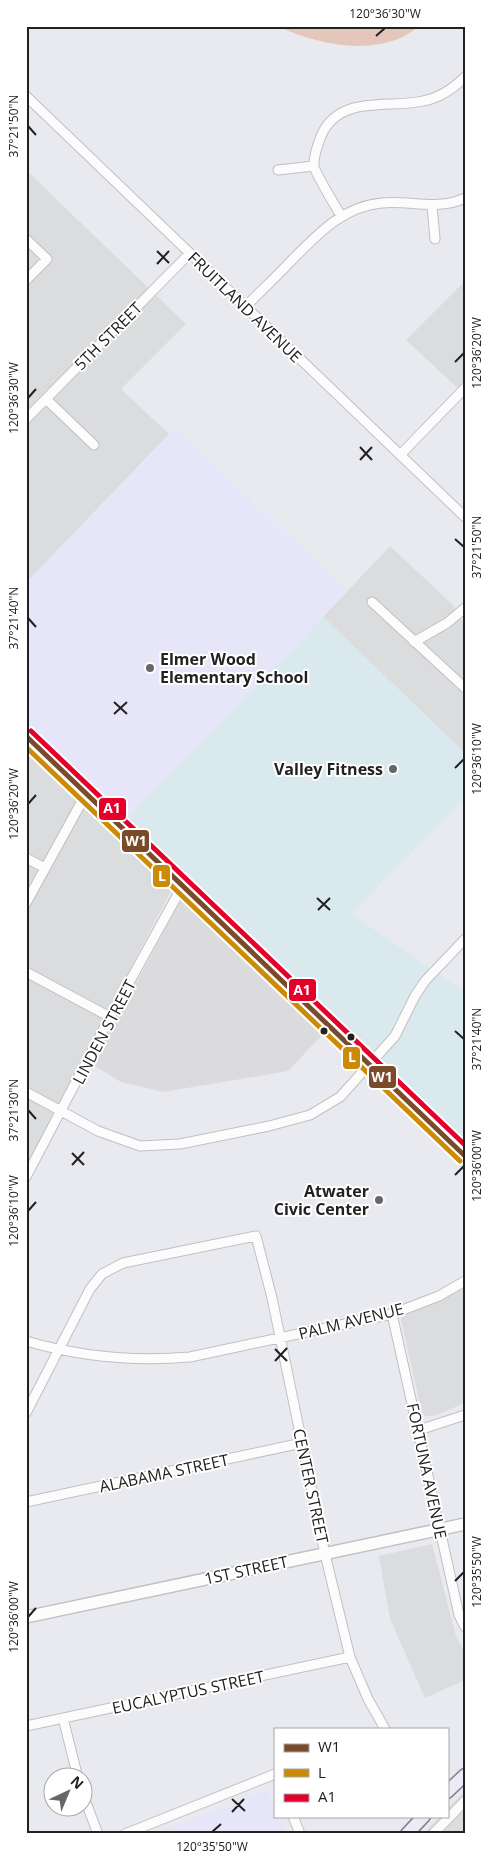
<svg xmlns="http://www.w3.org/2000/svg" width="491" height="1860" font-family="'Open Sans',sans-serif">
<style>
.residential{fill:#dbdcde}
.commercial{fill:#dae9ed}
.education{fill:#e7e6f8}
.religious{fill:#dbdbdd}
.water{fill:#e5c6ba}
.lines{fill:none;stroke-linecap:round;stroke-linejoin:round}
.minor-casing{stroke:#c0c0c2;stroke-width:11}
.tertiary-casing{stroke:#c0c0c2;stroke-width:14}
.secondary-casing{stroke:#84809b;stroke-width:15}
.minor{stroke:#fcfcfd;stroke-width:9}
.tertiary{stroke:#fcfcfd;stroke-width:11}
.secondary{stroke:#ecebf5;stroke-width:12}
.bus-1-casing{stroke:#fff;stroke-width:9}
.bus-2-casing{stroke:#fff;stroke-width:9}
.bus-3-casing{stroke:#fff;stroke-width:9}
.bus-1{stroke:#7a4b2a;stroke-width:5}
.bus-2{stroke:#cc8b07;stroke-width:5}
.bus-3{stroke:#e4002b;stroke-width:5}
.ticks{fill:none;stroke:#212121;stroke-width:2}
.poi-dot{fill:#676769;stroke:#fff;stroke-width:2}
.bus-dot{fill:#212121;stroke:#fff;stroke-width:2}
.labels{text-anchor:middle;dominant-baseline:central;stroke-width:4;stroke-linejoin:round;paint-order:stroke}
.street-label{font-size:16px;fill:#212121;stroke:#fff}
.poi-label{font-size:16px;font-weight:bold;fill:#212121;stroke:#fff;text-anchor:end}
.line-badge{stroke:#fff;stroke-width:2}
.badge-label{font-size:14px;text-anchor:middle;font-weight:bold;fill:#fff}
.neatline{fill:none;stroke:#212121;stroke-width:2}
.ticks-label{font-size:12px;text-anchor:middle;fill:#212121}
</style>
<rect width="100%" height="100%" fill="#e9eaef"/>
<path class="residential" d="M26,170l160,154 -65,65 48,45 -143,149z
M465,281v114l-59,-55z
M390,546l63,59 12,20v128l-142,-136z
M26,750l146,139 -146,277z
M465,1287v116l-31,13h-9l-3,-3 -21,-93 1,-5 49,-20z
M432,1544l24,92 9,17v27l-40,18 -35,-79 -11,-63z
M465,1791v43h-42l17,-18h7v-7z"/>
<path class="commercial" d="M323,617l142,136v45l-114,116 114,77v152l-338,-324z"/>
<path class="education" d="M176,427l171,165 -220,227 -101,-100v-136z
M267,1790l8,19v7h3l7,18h-132z"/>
<path class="religious" d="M182,898l142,135 -36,38 -125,21 -42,-10 -29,-18z"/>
<path class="water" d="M277,26h62l11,2 26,-2h43c-5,4 -11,8 -16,11 -41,18 -88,6 -126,-11z"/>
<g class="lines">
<defs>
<path id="minor" d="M26,96l439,421
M278,170l36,-4
M432,206l3,33
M341,216c-5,-9 -26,-43 -27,-50 -1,-9 4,-22 7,-30 18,-42 67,-27 102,-35 16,-3 30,-12 42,-24
M26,239l21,20 -21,21
M245,307c15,-15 31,-30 46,-46 26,-26 52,-55 91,-58 28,-3 56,8 83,-5
M46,399l48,46
M26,419l164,-166
M400,455l65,-67
M372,602l93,86
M414,642l33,-19 18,-15
M26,858l19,10
M26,903l60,-109
M26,972l84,45
M26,1092l72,39 42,15 40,-2 89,-18 41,-11 30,-18 55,-61 20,-40 10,-15 40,-42
M26,1177l84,-160 68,-123 6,-6
M392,1314l67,301 6,12
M26,1341c55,16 107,21 164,16l202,-43 47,-18 26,-15
M26,1413l64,-124 12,-15 21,-11 133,-27 16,62 53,256 25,103 18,42 17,30
M419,1430l46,-15
M26,1502l276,-59
M63,1718l15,60
M26,1726l324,-69
M82,1792l16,42
M293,1816l7,18
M125,1834l150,-60
M433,1834l32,-33"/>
<path id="tertiary" d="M26,1617l439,-93"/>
<path id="secondary" d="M26,736l439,420
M447,1792l18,-17
M407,1834l17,-18"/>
</defs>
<use href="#minor" class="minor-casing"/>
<use href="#tertiary" class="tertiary-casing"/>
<use href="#secondary" class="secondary-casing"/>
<use href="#minor" class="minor"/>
<use href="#tertiary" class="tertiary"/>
<use href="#secondary" class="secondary"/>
<defs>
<path id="bus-1" d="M26,736l439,420"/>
<path id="bus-2" d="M26,747l434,414"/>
<path id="bus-3" d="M31,731l434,414"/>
</defs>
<use href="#bus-1" class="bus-1-casing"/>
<use href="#bus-2" class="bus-2-casing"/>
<use href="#bus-3" class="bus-3-casing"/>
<use href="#bus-1" class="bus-1"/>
<use href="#bus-2" class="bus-2"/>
<use href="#bus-3" class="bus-3"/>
</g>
<path class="ticks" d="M376,36l9,-8M28,126l8,9M157,251l12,12M157,264l12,-13M455,362l9,-9M28,398l8,-9M360,447l12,13M360,460l12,-13M455,539l9,8M28,618l8,9M114,702l13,12M114,714l13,-12M455,768l9,-9M28,804l8,-9M317,898l13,12M318,910l12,-12M455,1031l9,8M28,1110l8,9M72,1153l12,12M72,1165l12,-13M455,1175l9,-9M28,1211l8,-9M275,1349l12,12M275,1361l12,-13M455,1581l9,-9M28,1617l8,-9M232,1799l13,12M232,1812l12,-13M212,1832l9,-8"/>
<g class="poi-dot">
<circle cx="150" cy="668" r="5"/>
<circle cx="393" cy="769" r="5"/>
<circle cx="379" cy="1200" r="5"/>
</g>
<g class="bus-dot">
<circle cx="324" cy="1031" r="4.5"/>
<circle cx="351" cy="1037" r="4.5"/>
</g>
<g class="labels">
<g class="street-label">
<text transform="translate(245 307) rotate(44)">FRUITLAND AVENUE</text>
<text transform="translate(108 336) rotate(-45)">5TH STREET</text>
<text transform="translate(104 1032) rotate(-62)">LINDEN STREET</text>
<text transform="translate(351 1321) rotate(-14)">PALM AVENUE</text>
<text transform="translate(427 1471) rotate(78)">FORTUNA AVENUE</text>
<text transform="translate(164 1473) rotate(-12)">ALABAMA STREET</text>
<text transform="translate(311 1486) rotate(78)">CENTER STREET</text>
<text transform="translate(246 1570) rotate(-12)">1ST STREET</text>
<text transform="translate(188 1692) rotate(-12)">EUCALYPTUS STREET</text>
</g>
<g class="poi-label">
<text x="160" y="659" text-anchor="start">Elmer Wood<tspan x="160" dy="18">Elementary School</tspan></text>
<text x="383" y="769">Valley Fitness</text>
<text x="369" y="1191">Atwater<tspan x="369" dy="18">Civic Center</tspan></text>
</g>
</g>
<g class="line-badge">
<rect x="98" y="797" width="29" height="24" rx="5" fill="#e4002b"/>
<rect x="121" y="829" width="29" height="24" rx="5" fill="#7a4b2a"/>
<rect x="152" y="864" width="19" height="24" rx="5" fill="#cc8b07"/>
<rect x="288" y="978" width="29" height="24" rx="5" fill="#e4002b"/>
<rect x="342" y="1046" width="19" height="24" rx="5" fill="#cc8b07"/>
<rect x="368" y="1065" width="29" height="24" rx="5" fill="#7a4b2a"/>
</g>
<g class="badge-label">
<text x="112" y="813">A1</text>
<text x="136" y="846">W1</text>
<text x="162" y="881">L</text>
<text x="302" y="995">A1</text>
<text x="352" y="1062">L</text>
<text x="382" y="1082">W1</text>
</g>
<rect width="491" height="1860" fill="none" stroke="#ffffff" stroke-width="55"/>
<rect x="274" y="1728" width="175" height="90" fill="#ffffff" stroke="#a6a6a6"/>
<rect x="284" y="1744" width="25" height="8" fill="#7a4b2a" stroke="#a6a6a6"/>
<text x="318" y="1752" font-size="15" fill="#212121">W1</text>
<rect x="284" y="1769" width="25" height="8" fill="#cc8b07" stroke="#a6a6a6"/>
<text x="318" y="1778" font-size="15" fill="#212121">L</text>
<rect x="284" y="1794" width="25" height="8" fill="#e4002b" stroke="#a6a6a6"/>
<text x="318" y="1802" font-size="15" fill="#212121">A1</text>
<g transform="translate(68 1792) rotate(44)"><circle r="24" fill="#ffffff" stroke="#a6a6a6"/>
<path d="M0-4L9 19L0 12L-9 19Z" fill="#676769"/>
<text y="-8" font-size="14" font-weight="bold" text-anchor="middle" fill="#212121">N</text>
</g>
<rect x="28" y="28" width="436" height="1804" class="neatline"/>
<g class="ticks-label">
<text x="385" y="18">120°36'30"W</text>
<text transform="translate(14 126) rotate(-90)" y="4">37°21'50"N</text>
<text transform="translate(477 353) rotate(-90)" y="4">120°36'20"W</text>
<text transform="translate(14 398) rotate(-90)" y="4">120°36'30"W</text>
<text transform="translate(477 547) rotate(-90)" y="4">37°21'50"N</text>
<text transform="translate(14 618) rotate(-90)" y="4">37°21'40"N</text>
<text transform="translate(477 759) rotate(-90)" y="4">120°36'10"W</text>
<text transform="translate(14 804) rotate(-90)" y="4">120°36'20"W</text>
<text transform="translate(477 1039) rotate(-90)" y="4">37°21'40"N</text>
<text transform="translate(14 1110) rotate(-90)" y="4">37°21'30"N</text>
<text transform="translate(477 1166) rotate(-90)" y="4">120°36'00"W</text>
<text transform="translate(14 1211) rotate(-90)" y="4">120°36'10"W</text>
<text transform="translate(477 1572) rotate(-90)" y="4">120°35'50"W</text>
<text transform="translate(14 1617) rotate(-90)" y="4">120°36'00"W</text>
<text x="212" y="1851">120°35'50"W</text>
</g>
</svg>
